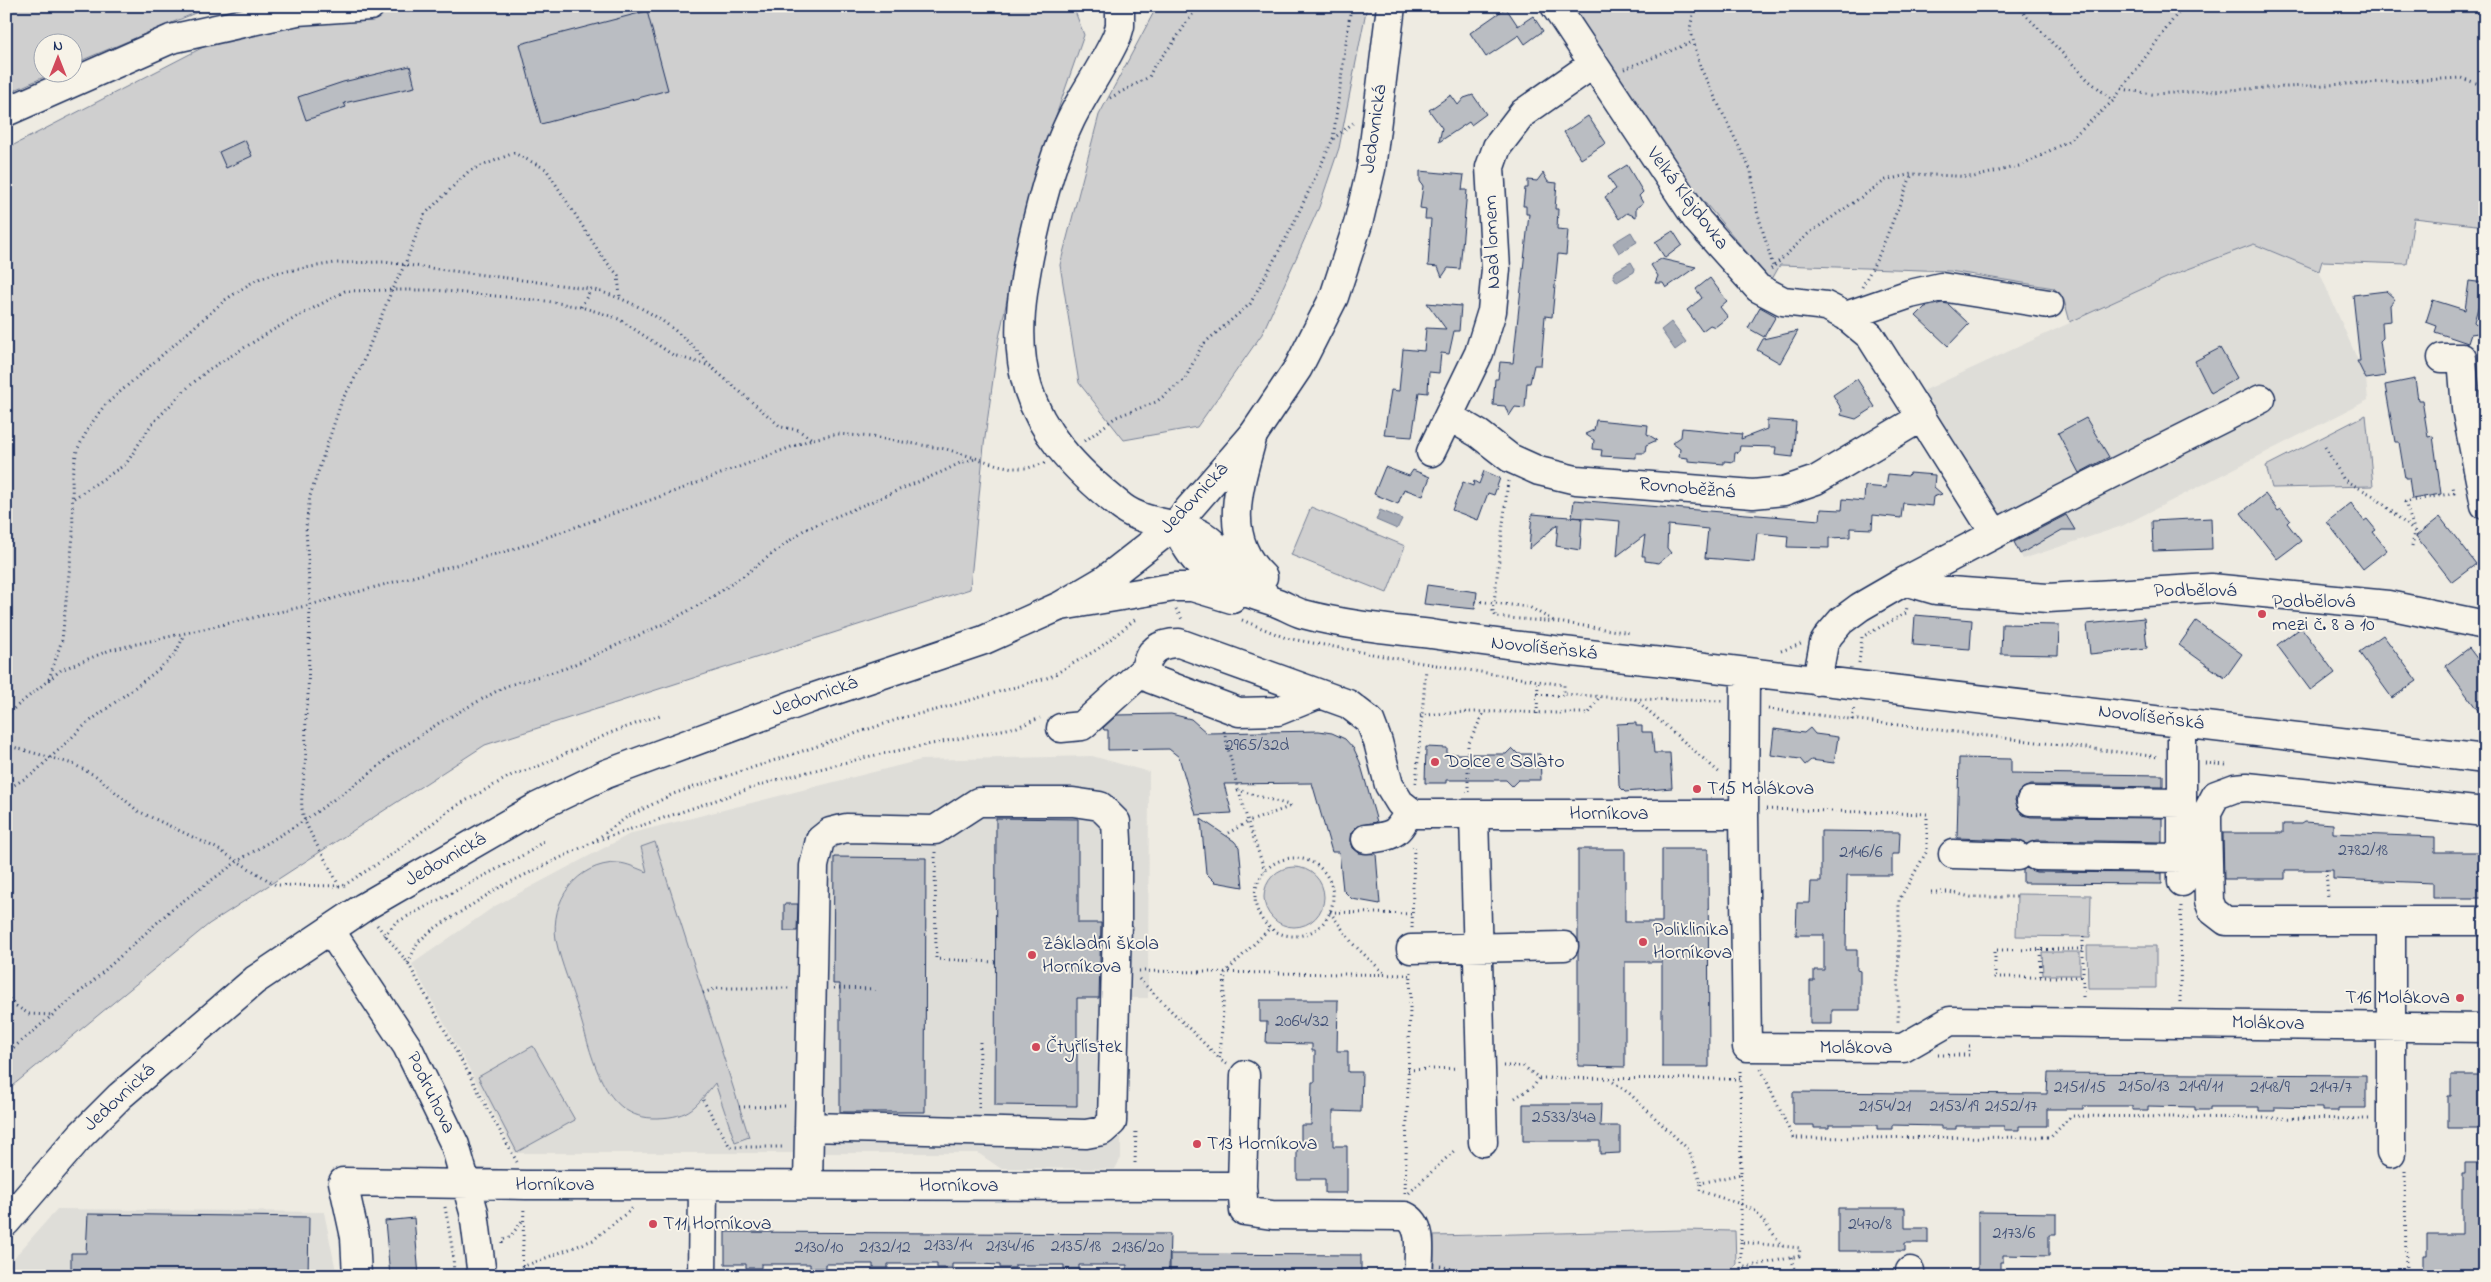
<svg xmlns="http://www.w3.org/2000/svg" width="2491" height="1282" font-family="'Indie Flower',sans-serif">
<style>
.built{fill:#deddd8}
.green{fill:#cfcfcf;stroke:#757f96}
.water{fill:#a6abb5;stroke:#6e7992}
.building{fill:#babdc2;stroke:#1b2f5e}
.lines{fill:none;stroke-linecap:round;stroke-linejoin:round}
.minor-casing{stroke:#1b2f5e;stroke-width:31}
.major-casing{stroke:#1b2f5e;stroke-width:31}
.path{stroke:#1b2f5e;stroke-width:3;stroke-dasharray:1 4;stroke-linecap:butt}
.minor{stroke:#f7f3e8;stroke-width:28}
.major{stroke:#f7f3e8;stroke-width:28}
.poi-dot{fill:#d1495b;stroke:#f7f3e8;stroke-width:2}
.labels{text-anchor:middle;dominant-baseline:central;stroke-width:4;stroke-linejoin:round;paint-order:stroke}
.number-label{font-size:18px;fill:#435277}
.street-label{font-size:20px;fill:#1b2f5e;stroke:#f7f3e8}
.poi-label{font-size:20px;fill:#1b2f5e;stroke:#f7f3e8;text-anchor:start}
</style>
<rect width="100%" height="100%" fill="#eeebe2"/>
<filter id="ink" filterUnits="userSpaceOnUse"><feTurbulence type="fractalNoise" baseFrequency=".02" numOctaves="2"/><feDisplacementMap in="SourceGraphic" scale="10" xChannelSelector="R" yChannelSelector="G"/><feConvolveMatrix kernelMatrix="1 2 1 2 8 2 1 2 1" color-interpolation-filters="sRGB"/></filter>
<g filter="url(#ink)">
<path class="built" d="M2254,244l65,27 47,108 2,21 -246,126 -99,33 -20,-37 2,-6 -8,-3 -76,-121 254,-118z
M1092,756l57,16 -1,226h-27v160l-6,11 -115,-1 -22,-15h-463l-103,-189 83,-58 137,-73 289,-73z
M57,1209l267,3 13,64h-331v-9z"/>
<path class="green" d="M6,6h206l-139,58 -1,-22h-30v30l11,1 -47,21z
M545,6h528l11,29 -54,155 -15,71 -17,82 -14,102 -14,144 -485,156 -276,179 -203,167v-942l211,-109 156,-27z
M1153,6h214l-28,142 -20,59 -57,127 -65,93 -73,13 -45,-57 -19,-118 39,-150 56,-105z
M1568,6h917v220l-71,-8 -7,46 -85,-3 -3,10 -65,-27 -79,30 -105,48 -6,-22 -10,-12 -104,-17 -170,-6 -9,16 -86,-102z
M2366,415l7,71 -101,2 -6,-22z
M1311,507l94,39 -18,47 -96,-38z
M655,842l94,295 -14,5 -20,-59c-20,24 -24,34 -58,35 -55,2 -65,-64 -78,-105 -7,-24 -18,-49 -23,-73 -6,-39 20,-77 62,-77 9,0 20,6 29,9l-6,-25z
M1264 897a30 30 0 1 1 60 0a30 30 0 1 1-60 0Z
M2017,894l74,1 -1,42 -74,-1z
M2087,946h69v42h-68z
M2042,952h38v23h-37z
M533,1046l42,74 -58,32 -39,-75z
M1683,1230l52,1 1,32 -10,13h-292v-40z"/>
<path class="water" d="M1631,232l6,10 -18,11 -6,-10z
M1631,262l4,7 -1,3 -17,10 -4,-6 1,-4z
M1671,322l15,20 -11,8 -14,-20z
M1380,510l22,9 -5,10 -21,-9z"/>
<path class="building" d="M1506,8l12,18 15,-10 10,15 -18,13 -6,-9 -33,22 -16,-24z
M647,11l21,79 -127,34 -21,-80z
M410,66l5,21 -71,16 2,4 -40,13 -8,-23 45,-15z
M1451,95l7,10 6,-7 9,-3 13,19 -15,11 -2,-3 -30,20 3,-14 -13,-18z
M1588,116l18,27 -25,16 -17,-27z
M245,140l7,16 -26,12 -7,-16z
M1627,165l16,27 -4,4 4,7 -7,5v9l-9,-4 -8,6 -14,-22 11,-8 -8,-12z
M1420,171l44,4 -2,15h5l-7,79 -12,-1 -6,9 -4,-10 -10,-1 3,-47h-6l1,-10 -6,-1 3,-22 -3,-5z
M1543,173l5,9 9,1 -2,26h3l-1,20 11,1 -2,25 -8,-1 -6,63 -7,-1 -4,49h-7l-4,18h-3l-2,25 -10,-1 -6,9 -4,-10 -12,-1 2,-26h3l2,-17 13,1 16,-149h-3v-8h-3l2,-18h3v-8l9,1z
M1673,231l9,14 -17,13 -10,-16z
M1661,259l35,8 -30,21 -3,-5h-8l3,-7 -7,-11z
M1710,278l17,23 -7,6 8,10 -13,10 -5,-2 -8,6 -15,-21 15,-12 -6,-9z
M2469,281l16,2 -11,39 11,10 -14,2 -3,9 -33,-11 2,-6 -11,-4 7,-22 32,10z
M2386,291l9,8 -5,6 1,16 -9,1 1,16 -3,3 5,35 -19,3 -9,-18h3l-7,-66z
M1427,303l34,3 -2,25h-5l-5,23 -8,-1 -2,20 -10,-1 -1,21 -9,-1 -7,45 -28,-2 7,-45 8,1 4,-42 21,2 2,-23 20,1z
M1942,303l6,1 21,20 -21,22 -32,-30 9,-9z
M1760,307l16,9 -12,21 -16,-9z
M1798,331l-18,32 -23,-13 6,-11z
M2220,348l17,30 -26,15 -16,-32z
M1857,379l18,28 -19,12 -15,-4 1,-5 -9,-15z
M2415,379l3,21h4l6,37 5,-1 8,58 -29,5 -3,-21h-4l-6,-36h-4l-10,-57z
M2086,418l23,39 -30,16 -21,-40z
M1596,420l52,5 -1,9 10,6 -11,5 -1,8h-9v5l-35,-2 1,-6 -9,-1 1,-9 -9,-6 9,-4z
M1767,420l29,2 -3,35 -18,-2 1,-8 -36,-1 -1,6 -4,1 -1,9 -10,-1v3l-36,-3v-3l-9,-1 1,-8 -8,-6 9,-6 1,-9 60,6 -1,5 26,-10z
M1385,467l24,9 4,-6 17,7 -7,19 -19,-7 -6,15 -24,-10z
M1484,471l16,7 -6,17 -6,-2 -10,27 -26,-10 11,-28 10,4 1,-5 5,3z
M1909,473l26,2 -1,12 8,7 -9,3 -1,9 -29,-3 -2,15 -28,-3 -1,14 -22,-1v9l-21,1v10l-42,-1 1,-11 -31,-3 -3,29 -49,-4 3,-29 -40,-4 -1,23 4,5 -12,10 -14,-2v-5h-3l3,-21 -28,21 3,-35 -48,-4 2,-17 246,20 1,-11 21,1 1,-11 21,2 1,-15 21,2 2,-14 20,2z
M2265,494l13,17 3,-2 9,11 -3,3 14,18 -24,18 -36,-46z
M2351,503l13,18 3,-2 9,11 -3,2 14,18 -24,19 -36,-47z
M1532,514l50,4 -2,32 -24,-4 2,-22 -29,25z
M2066,515l9,15h-13l-42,24 -6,-12z
M2440,517l36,47 -24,18 -36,-46z
M2211,518l1,31 -59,2 -1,-30z
M1427,585l50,7 -2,17 -51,-5z
M1915,615l57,5 -2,29 -57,-4z
M2144,618l3,30 -57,6 -3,-30z
M2196,621l46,33 -17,24 -46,-33z
M2002,624l57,1 -1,30 -57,-1z
M2301,627l34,46 -24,18 -34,-46z
M2383,635l34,46 -25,17 -33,-46z
M2469,648l16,21v51l-40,-54z
M1171,714l20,5 16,14 112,-2 13,2 13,6 9,10 6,13 17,60 -20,4 -5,7 -1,8 2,7 6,5 17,1 4,50 -28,-5 -9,-9 -4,-38h-7l-20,-69 -88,1 8,29 -36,2 -17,-58 -10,-8 -61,1v-20h-4l-1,-2 14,-13z
M1636,723v3h6v6h10l2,21h16l2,35 -47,4 -6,-6 -2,-62z
M1810,728l5,6 23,3 -4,26 -23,-3 -6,5 -5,-6 -29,-4 3,-26 30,4z
M1426,747l21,1v6h59l6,-6 6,6h22l1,26h-23l-6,6 -6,-6h-60v3h-21z
M1959,758l52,1v14l152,2v12l-132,-2 -8,3 -5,5 -3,7 3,9 5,6 8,2 131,1v24l-126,-2 -9,4 -10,-4 -60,-2z
M996,818l82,1v104h23l-2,75h-22v108l-82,-1z
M1201,819l33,22 5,6 4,40 -28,-5 -9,-9z
M2304,822l29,2v9l102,4v15h50v46h-52v-15l-100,-4v-9h-48v9h-61l-1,-46h60v-9h18z
M1821,831l79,1 -1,22h-7v21h-45l-1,75h11v20l3,1v39h-28v14h-22v-43h4v-11h10v-35h-28l1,-32h13l1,-21h10z
M1578,849h47v73h37v-73h46l1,218h-47v-105h-37v105l-47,-1z
M834,857l92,1 -1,254h-85v-128h-7z
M2026,868l10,4 126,1v11l-139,-1v-13z
M784,904h14l-1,27h-13z
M1260,1000h78l-1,51h11v21h14l-1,40 -28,-1v35h14v47h-22v-14h-28v-33h4v-21h10l1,-43h3v-31h-3v-7l-46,-1 1,-21h-7z
M2048,1073l318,2v33h-28v3h-16v-3l-47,-1v4h-16v-4h-49v3h-15v-3l-47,-1v4h-16v-4h-49v3h-36v17h-28v4h-15v-4h-48v3h-15v-3l-49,-1v4h-15v-4h-48v3h-15v-3h-21v-33l254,2z
M2451,1075h33l1,53h-37v-32h3z
M1523,1104h78l-1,22h20v27l-20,1v-13h-77z
M2465,1163h20l-1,113h-61v-21h4v-21h35v-60h3z
M1838,1208h67v20h23v15h-23v8h-67z
M1978,1212l78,1v22h-7v21l-46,-1v7h-3v14h-22z
M88,1214l221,3 -1,59h-237v-23h15z
M414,1218l5,58h-29l-5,-55z
M725,1232l445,2 -1,35h-42v-4h-48v4h-15v-4h-49v3h-15v-3l-21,-1h-27v4h-15v-4h-49v4h-15v-4h-48v4h-15v-4h-49v4h-15v-4h-21z
M1170,1254l191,1v21h-191z"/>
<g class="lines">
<defs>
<path id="minor" d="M1120,6v20l-3,10c-13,29 -32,55 -46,83 -18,37 -29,79 -38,119 -28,125 -15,187 89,269 21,16 50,15 74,25 14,5 23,19 34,30 10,11 21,21 33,30
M1555,6l143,215 60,67 25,13 43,5 20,10 24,20 125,198
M6,112l165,-73 126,-28 73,-5
M1846,316l64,-22 31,-7 108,17
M2442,358h20l4,51 19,96
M1450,417l29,17 31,24 29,13 37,9 177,14 31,-3 32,-11 106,-63
M1253,435c-13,49 -33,101 10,142
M1431,452l48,-99 13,-42 4,-42 -6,-102 7,-20 26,-34 70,-49
M1175,525c24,53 45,59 97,76 11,3 20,10 31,13 41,11 86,15 128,20 94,14 189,23 283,34 257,29 514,60 771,91
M1905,581l31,9 112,8 163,-10 177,17 97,20
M1061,606l114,-19h17l40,12
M1745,672l-1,142 3,233 156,1 47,-27 535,7
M1817,681l7,-38 5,-8 12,-14 19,-14 45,-26 157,-82 199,-100
M1320,694l-42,17 -39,1 -88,-33 -6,-10c4,-20 16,-26 34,-26l169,61 22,17 8,21 11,43 11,18 14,11h330
M1061,728l21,-2 63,-57
M2031,801l151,2
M2485,812l-238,-25 -12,1 -19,7 -9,17v12l2,77 4,10 13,10h259
M1474,815l9,327
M1366,839c27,-3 32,-4 43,-29
M1953,854l64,2
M2036,856l146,2
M2182,882v-160
M330,930l77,116 48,99 19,67 8,64
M1411,949l153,-3
M2391,1153v-232
M808,1185l6,-319 6,-26 10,-8 16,-4 89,2 43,-28h95l27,4 16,16 1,18v83l-5,199 -10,9 -16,3 -277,-7
M1242,1186l2,25 28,4 133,1c20,9 13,41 13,60
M1910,1271v5
M357,1276l-2,-39 -12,-55 183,3 716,1 3,-111
M702,1276l1,-91"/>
<path id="major" d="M6,1222l75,-87 39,-39 135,-116 109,-73 173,-100 69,-33 203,-75 175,-59 76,-34 46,-27 69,-54 78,-90 45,-67 36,-71 24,-73 13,-55 20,-163"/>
</defs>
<use href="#minor" class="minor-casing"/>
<use href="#major" class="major-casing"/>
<path class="path" d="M1695,6l-5,22 11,41 50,102 6,40 16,55
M2017,6l71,74 25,20
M1624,69l69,-27
M2122,89l30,5 309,-16 24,8
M1110,98l39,-21 5,-11 19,-23 25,-37
M1333,139l20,-16
M1771,269l37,-35 78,-54 26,-6 62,3 49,-12 45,-24 45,-40 70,-95
M1862,287l17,-32 33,-81
M581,307l10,-18
M1085,441l31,-24 40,-15 29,-23 17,-34 48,-41 42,-77 41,-88 18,-133
M2325,447l19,33 30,16 41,36
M1508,481l-15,130 3,6 61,5 74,11
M74,498l52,-34 25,-39 34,-35 23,-20 65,-40 72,-39 47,-1 13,-26 19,-49 45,-44 45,-18 32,16 57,89 15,17 2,22
M2412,546l3,-14 -10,-30 49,-9 -1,-7
M1476,601l53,6 25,14
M1176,609l7,12
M1242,620l44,18 124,23 154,24v9l71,5 87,2
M1781,651l20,-7
M1859,663l3,-26 44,-24 1,-6
M49,679l13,-39 11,-104 -1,-61 5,-25 12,-23 15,-21 121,-106 29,-19 21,-8 60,-10 49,-1 207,27c49,13 85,36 118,75
M1537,694l24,2 3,-2
M1635,699l86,75
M1768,709l391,48
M1537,714l1,-33
M6,715l55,-45 49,-20 200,-45 204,-56 170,-61 128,-49 26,-5 34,3 74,12 52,16 15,3h15l17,-5
M1420,716c56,-8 113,-2 169,-3l11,-17
M1852,720l2,-13
M1224,731l14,59 54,16 -44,16 17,49
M6,745l67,19 23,12 42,35 78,37 60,37 67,1 51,-33 57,-44 61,-34 27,-9 71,-33 53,-19
M2205,763l21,2
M1416,783l10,-114
M6,790l28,-17 51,-48 73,-55 17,-16 10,-20
M1468,792v-47l16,-33
M1766,809l161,5v37l-28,49 -1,124
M1228,833l20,-11 -9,-31
M593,842l34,-25 46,-23 232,-77 31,-7 114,-33 48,-28 39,-31
M935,852l1,107 60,3
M1255 897a39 39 0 1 1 78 0a39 39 0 1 1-78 0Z
M2326,870l2,29
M339,886c-10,-22 -25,-43 -34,-65 -7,-18 -1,-36 0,-54 2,-24 -1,-47 3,-70l2,-92 -4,-78 4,-31 32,-96 18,-31 32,-79h42l112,11 35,6 20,6 18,6 54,36 37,11 71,61 17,3 14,9
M1931,892h18l22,5h46
M1330,912l23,32 33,31
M1330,912l83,2
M377,925l31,38 109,199
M1412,928l2,-81
M385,936l10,-13 134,-71 16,-12
M2083,936v65
M2083,949l-88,1v27h88
M2040,950l1,28
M408,963l10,-21 14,-12 68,-43 93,-45 179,-61 99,-25 146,-29 23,-9
M1139,971l272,4
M1139,979l81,80
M834,988l42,1
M703,993l14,-5h74
M6,995l10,11 13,8 24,1
M2180,1002l1,-99
M6,1054l85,-71 81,-74 66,-48 67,-41 62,-44 28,-24 44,-29 67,-37 60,-18 100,-45 40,-22 37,-25 61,-46 140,-59 16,-8 15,-4
M1938,1055h31v-9h2
M1227,1064l-7,-4 5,-87 45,-45
M1503,1066h20l16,12 201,1
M1761,1069l32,69 258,-1 20,-21 299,3
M1408,1070l50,-2
M1609,1079l21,15 59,56 12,33
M1515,1098l19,-12 5,-8
M703,1100l27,47h55
M739,1107l49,-1
M979,1108l1,-68
M1135,1163l1,-34
M2405,1171l1,105
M1741,1174v30l14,7 28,35
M1405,1193l6,-222
M1409,1193l47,-44
M445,1207l8,46 1,23
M1741,1242v26l8,8
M502,1243v-3l8,-3 12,-16
M1791,1258l7,18
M1440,1266l40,10
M522,1267l71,-27 40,-32
M725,1273l387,3
M522,1276l2,-70
M1733,1276l8,-8 58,-12 1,-8 -59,-6v-38l-41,-13 1,-8 40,-9 -1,-107"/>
<use href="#minor" class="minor"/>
<use href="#major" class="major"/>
</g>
</g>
<g class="poi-dot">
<circle cx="2262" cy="614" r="5"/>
<circle cx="1435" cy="762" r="5"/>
<circle cx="1697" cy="789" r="5"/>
<circle cx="1643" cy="942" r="5"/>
<circle cx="1032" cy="955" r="5"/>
<circle cx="2460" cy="998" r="5"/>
<circle cx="1036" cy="1047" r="5"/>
<circle cx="1197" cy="1144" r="5"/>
<circle cx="653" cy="1224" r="5"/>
</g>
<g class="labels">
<g class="number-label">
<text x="1257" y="746">2965/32d</text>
<text x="2363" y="851">2782/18</text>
<text x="1861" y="853">2146/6</text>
<text x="1302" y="1022">2064/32</text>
<text x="2144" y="1087">2150/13</text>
<text x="2201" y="1087">2149/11</text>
<text x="2080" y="1088">2151/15</text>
<text x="2270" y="1088">2148/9</text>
<text x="2331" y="1088">2147/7</text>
<text x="1885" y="1107">2154/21</text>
<text x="1954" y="1107">2153/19</text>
<text x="2011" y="1107">2152/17</text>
<text x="1564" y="1118">2533/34a</text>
<text x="1870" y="1225">2470/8</text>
<text x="2014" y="1234">2173/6</text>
<text x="948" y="1246">2133/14</text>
<text x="1010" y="1247">2134/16</text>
<text x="1076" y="1247">2135/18</text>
<text x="819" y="1248">2130/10</text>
<text x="885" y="1248">2132/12</text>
<text x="1138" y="1248">2136/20</text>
</g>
<g class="street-label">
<text transform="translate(1375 129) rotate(-82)">Jedovnická</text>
<text transform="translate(1687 199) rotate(53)">Velká Klajdovka</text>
<text transform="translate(1493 242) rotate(-92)">Nad lomem</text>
<text transform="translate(1687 489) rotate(5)">Rovnoběžná</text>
<text transform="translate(1195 499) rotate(-47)">Jedovnická</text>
<text x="2195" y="591">Podbělová</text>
<text transform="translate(1544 649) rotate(6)">Novolíšeňská</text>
<text transform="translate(815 697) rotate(-19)">Jedovnická</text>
<text transform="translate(2151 718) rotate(7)">Novolíšeňská</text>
<text x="1609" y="814">Horníkova</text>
<text transform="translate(446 860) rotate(-30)">Jedovnická</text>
<text transform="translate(2268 1024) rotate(1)">Molákova</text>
<text x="1856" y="1048">Molákova</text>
<text transform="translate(430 1093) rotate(64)">Podruhova</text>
<text transform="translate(120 1098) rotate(-43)">Jedovnická</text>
<text x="555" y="1185">Horníkova</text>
<text x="959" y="1186">Horníkova</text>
</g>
<g class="poi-label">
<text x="2272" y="602">Podbělová<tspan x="2272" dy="23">mezi č. 8 a 10</tspan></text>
<text x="1445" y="762">Dolce e Salato</text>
<text x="1707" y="789">T15 Molákova</text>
<text x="1653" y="930">Poliklinika<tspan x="1653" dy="23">Horníkova</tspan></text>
<text x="1042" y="944">Základní škola<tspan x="1042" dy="23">Horníkova</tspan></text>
<text x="2450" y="998" text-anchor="end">T16 Molákova</text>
<text x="1046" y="1047">Čtyřlístek</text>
<text x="1207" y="1144">T13 Horníkova</text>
<text x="663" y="1224">T11 Horníkova</text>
</g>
</g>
<rect width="2491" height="1282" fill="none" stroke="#f7f3e8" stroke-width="25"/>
<rect x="12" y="12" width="2466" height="1257" fill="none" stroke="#1b2f5e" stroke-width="2" filter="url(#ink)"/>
<g transform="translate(58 58)"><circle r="24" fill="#f7f3e8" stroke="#9fa5b1"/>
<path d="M0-4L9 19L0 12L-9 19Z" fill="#d1495b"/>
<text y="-8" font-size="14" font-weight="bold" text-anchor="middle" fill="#1b2f5e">N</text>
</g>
</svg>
